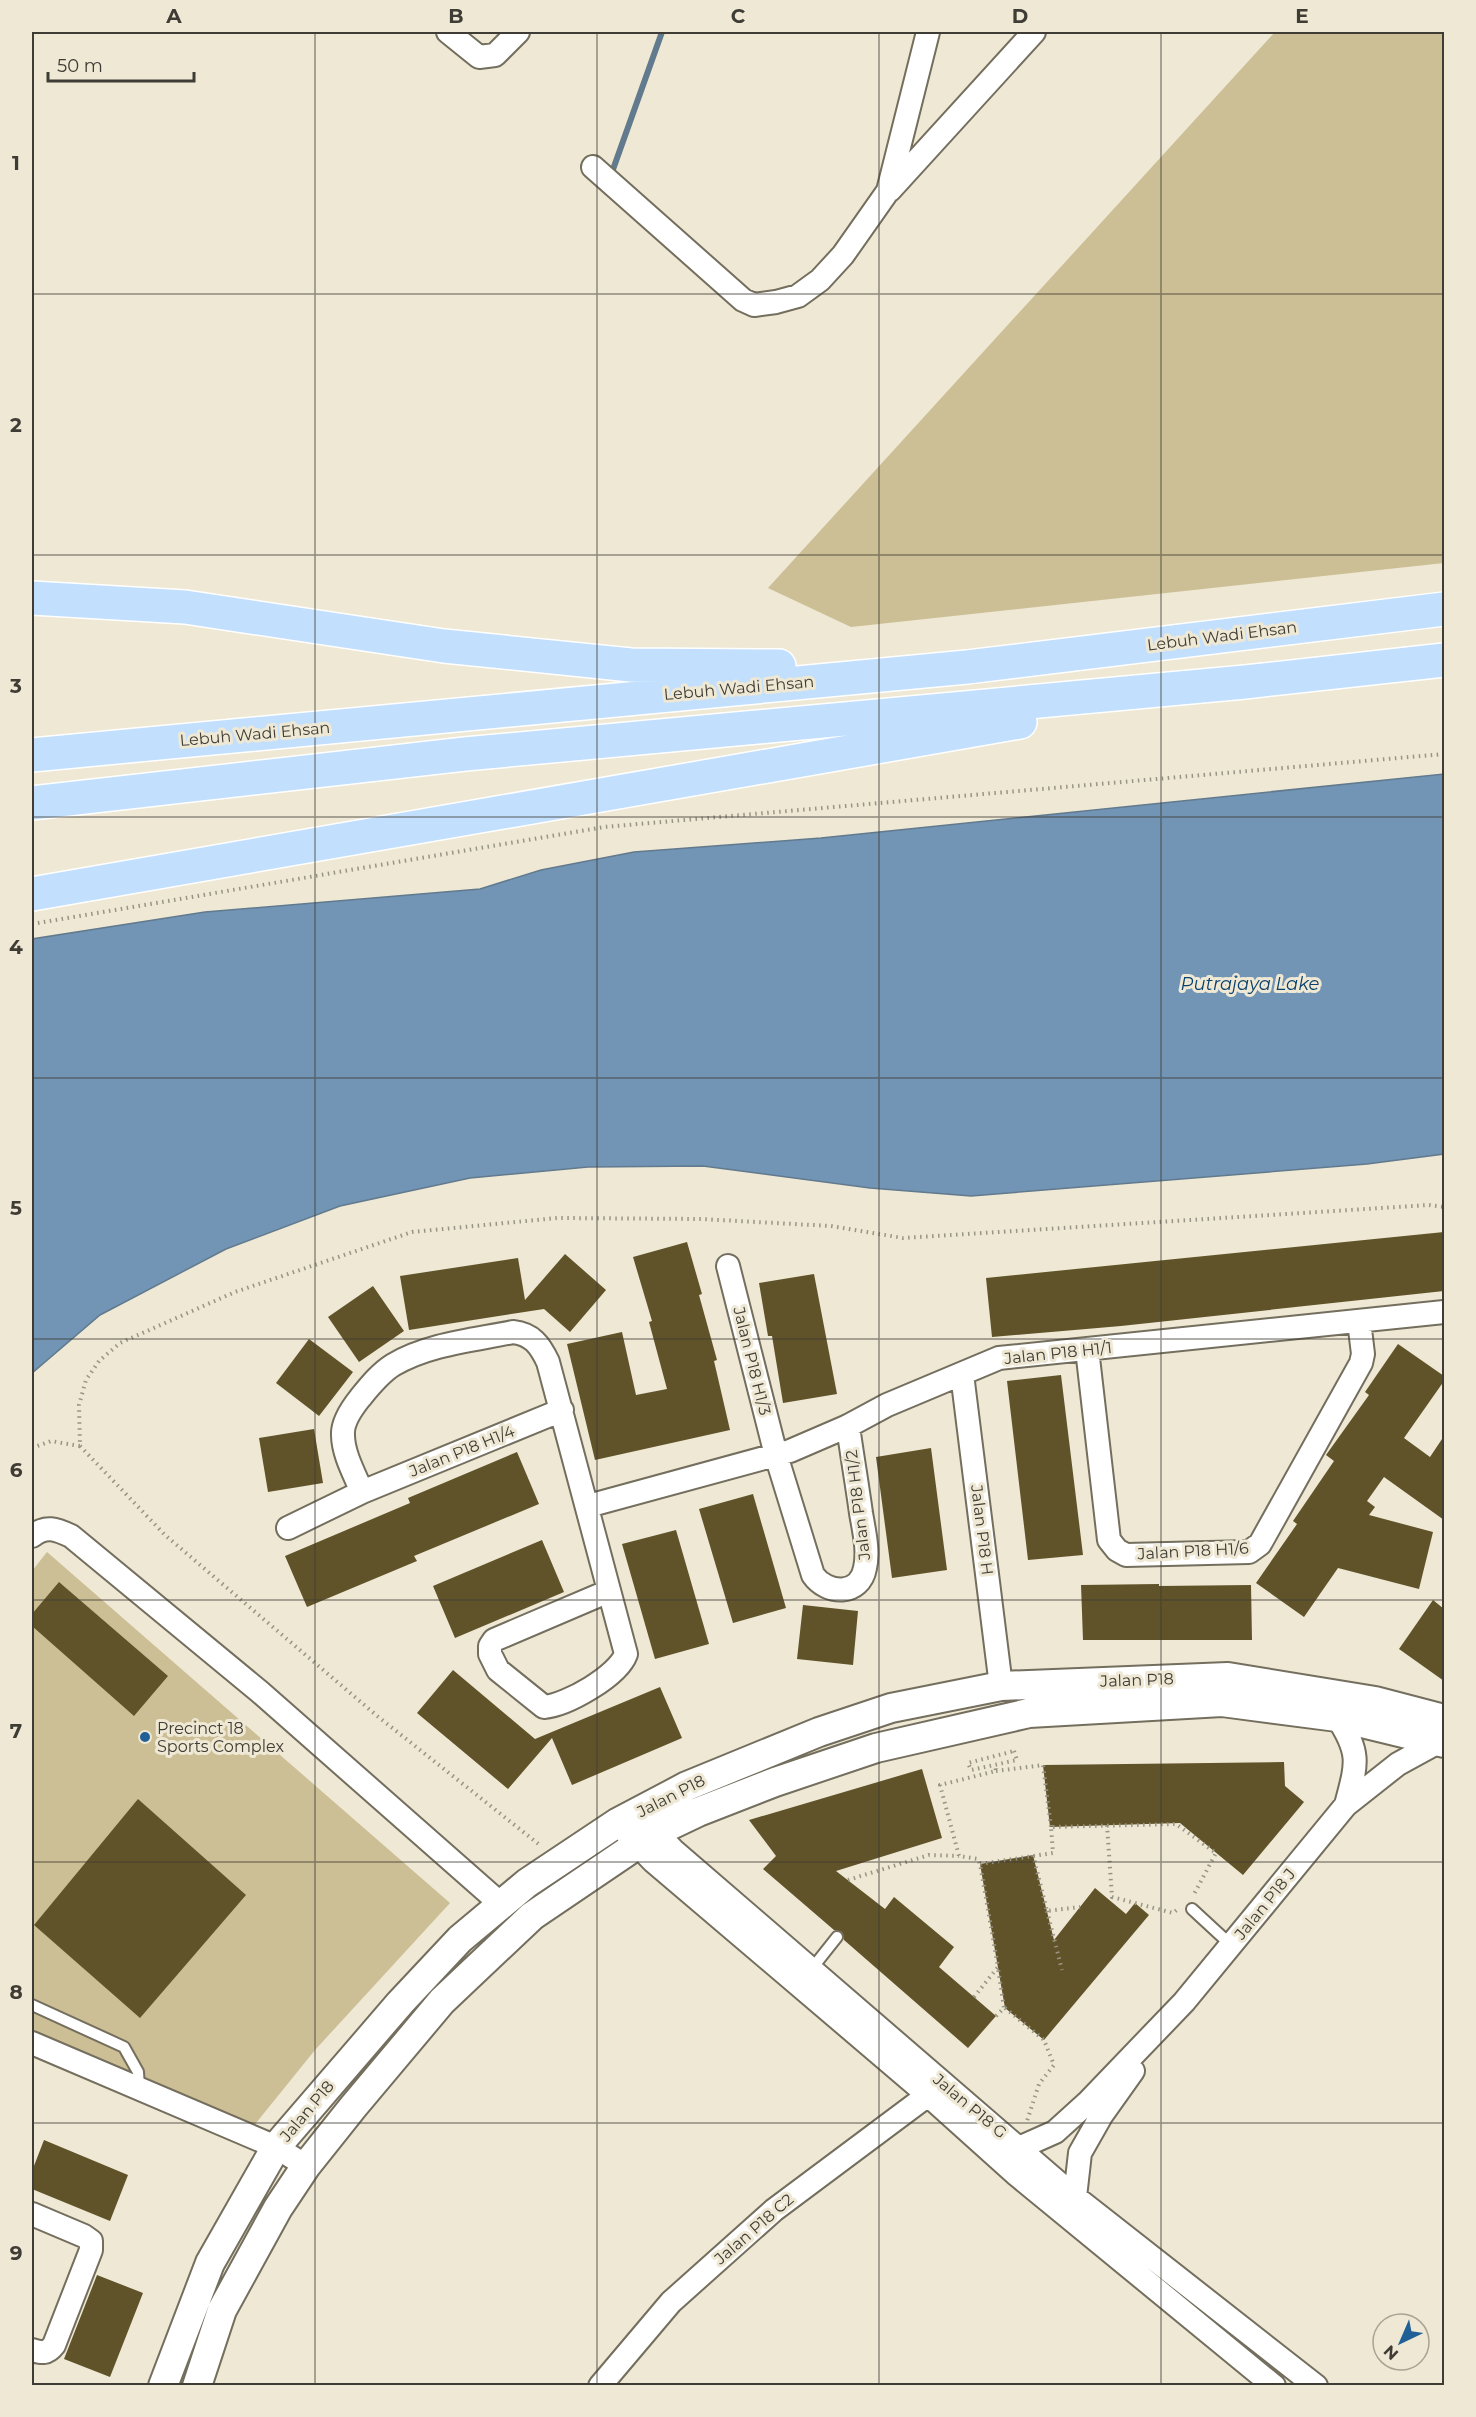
<svg xmlns="http://www.w3.org/2000/svg" width="1476" height="2417" font-family="Montserrat,sans-serif">
<style>
.green{fill:#ccbe95}
.water{fill:#7294b5;stroke:#627a8e;stroke-width:1.5}
.lines{fill:none;stroke-linecap:round;stroke-linejoin:round}
.stream{stroke:#627a8e;stroke-width:6}
.building{fill:#605329}
.service-casing{stroke:#736e5d;stroke-width:14}
.minor-casing{stroke:#736e5d;stroke-width:26}
.tertiary-casing{stroke:#736e5d;stroke-width:32}
.primary-casing{stroke:#fff;stroke-width:36}
.path{stroke:#989486;stroke-width:4;stroke-dasharray:1.5 4.5;stroke-linecap:butt}
.service{stroke:#fff;stroke-width:10}
.minor{stroke:#fff;stroke-width:22}
.tertiary{stroke:#fff;stroke-width:28}
.primary{stroke:#c2e0fe;stroke-width:33}
.grid{fill:none;stroke:#3e3c34;stroke-width:1.5;stroke-opacity:0.55}
.poi-dot{fill:#216096;stroke:#eee8d4;stroke-width:2}
.labels{text-anchor:middle;dominant-baseline:central;stroke-width:6;stroke-linejoin:round;paint-order:stroke}
.street-label{font-size:16px;fill:#3e3c34;stroke:#eee8d4}
.poi-label{font-size:16px;fill:#3e3c34;stroke:#eee8d4;text-anchor:start}
.water-label{font-size:18px;font-style:italic;fill:#0a416d;stroke:#eee8d4}
.neatline{fill:none;stroke:#3e3c34;stroke-width:2}
.grid-label{font-size:20px;text-anchor:middle;font-weight:bold;fill:#3e3c34}
</style>
<rect width="100%" height="100%" fill="#eee8d4"/>
<path class="green" d="M1275,32h169v531l-593,64 -83,-39z
M47,1552l403,351 -135,147 -63,78 -220,-90v-467z"/>
<path class="water" d="M1444,774v380l-77,10 -396,32 -101,-8 -167,-22 -115,1 -118,11 -130,28 -114,43 -126,66 -68,58v-434l173,-27 275,-23 61,-19 93,-18 187,-14z"/>
<g class="lines">
<path class="stream" d="M611,175l51,-143"/>
</g>
<path class="building" d="M1444,1232v59l-323,35 -129,11 -6,-59z
M687,1242l15,52 -3,1 18,65 -3,1 16,69 -135,30 -28,-116 55,-12 14,63 31,-6 -18,-67 3,-1 -19,-64z
M565,1254l41,36 -36,42 -26,-23 -135,21 -9,-54 118,-18 7,42z
M814,1274l23,120 -54,9 -11,-67h-4l-9,-53z
M373,1286l31,45 -45,31 -31,-45z
M309,1339l44,33 -34,44 -43,-33z
M1398,1344l46,32v5l-40,57 26,19 14,-21v84l-60,-43 -17,24 8,6 -6,8 64,17 -14,57 -81,-21 -34,49 -48,-34 41,-59 -4,-3 41,-60 -8,-6 43,-60 -4,-3z
M1061,1375l22,180 -55,5 -21,-179z
M314,1429l9,54 -55,9 -9,-54z
M931,1448l16,122 -55,8 -16,-121z
M517,1452l22,52 -125,52 3,5 -110,46 -22,-51 125,-53 -2,-5z
M753,1494l33,114 -53,15 -34,-114z
M676,1530l33,114 -54,15 -33,-115z
M542,1540l22,52 -109,46 -22,-52z
M59,1582l109,94 -34,40 -102,-90v-12z
M1159,1584v2l92,-1 1,55h-169l-2,-55z
M1433,1600l11,9v72l-45,-32z
M803,1605l55,6 -5,54 -56,-6z
M453,1670l82,69 125,-52 22,51 -110,47 -20,-47 -44,51 -91,-76z
M1284,1762l1,24 19,16 -61,73 -63,-52 -130,4 -7,-62z
M922,1769l20,69 -106,33 49,38 9,-12 60,50 -15,20 57,49 -28,32 -124,-108 -2,-8 -8,-2 -71,-61 13,-13 -27,-36z
M138,1799l108,96 -106,123 -106,-93z
M1033,1855l21,85 41,-52 31,26 9,-11 14,12 -105,125 -39,-32 -25,-144z
M44,2140l84,35 -18,46 -78,-32v-18z
M97,2275l46,18 -33,84 -46,-18z"/>
<g class="lines">
<defs>
<path id="service" d="M1192,1909l39,36
M810,1971l27,-34
M32,2005l92,42 14,25 1,16"/>
<path id="minor" d="M448,32l31,25 16,-2 23,-23
M593,167l150,133 11,5 22,-3 22,-6 22,-16 23,-25 45,-64 40,-159
M890,190l144,-158
M728,1266l48,189 37,120c14,20 47,21 52,-7 4,-17 -1,-37 -4,-55 -4,-29 -9,-58 -13,-87
M1087,1349l22,191 8,10 9,5 123,-3 11,-8 101,-181 2,-9 -4,-33
M962,1374l39,312
M362,1492c-7,-17 -19,-38 -19,-57 -1,-13 9,-27 17,-37 9,-11 20,-25 33,-33 35,-21 81,-25 120,-33 19,2 27,13 35,30l78,292c-8,22 -59,51 -82,53l-46,-37 -8,-16v-8l4,-6 115,-49
M588,1506l202,-55 58,-25 39,-21 112,-47 445,-46
M288,1528l74,-36 200,-82
M32,1536c14,-11 24,-7 39,0l189,156 242,213
M1337,1717c24,37 20,46 9,88
M644,1820l29,30 402,347 241,189
M627,1834l26,27 275,234 89,80 257,211
M32,2043l244,104 30,19
M1019,2148l36,-16 32,-29 97,-101 162,-197 52,-41 42,-23
M1075,2197l5,-44 21,-37 32,-45
M32,2214l52,22 7,5v9l-37,95c-7,9 -12,8 -22,5
M600,2386l71,-84 103,-92 154,-115"/>
<path id="tertiary" d="M163,2386l47,-123 66,-116 124,-144 60,-64 67,-56 90,-60 70,-37 132,-54 72,-24 110,-22 227,-9 147,24 69,18
M197,2386l25,-76 56,-102 28,-42 47,-59 89,-106 90,-85 124,-84 42,-20 77,-30 101,-34 153,-35 193,-11 115,15 107,26"/>
<path id="primary" d="M32,598l153,9 259,39 187,19 148,1
M32,755l935,-88 477,-58
M32,803l433,-49 780,-72 199,-22
M32,894l988,-172"/>
</defs>
<use href="#service" class="service-casing"/>
<use href="#minor" class="minor-casing"/>
<use href="#tertiary" class="tertiary-casing"/>
<use href="#primary" class="primary-casing"/>
<path class="path" d="M32,924l572,-97 840,-73
M80,1446l85,89 211,180 165,131
M32,1448l19,-7 29,5 -1,-41 7,-25 13,-19 21,-18 115,-51 177,-60 145,-14 144,1 130,7 72,12 526,-33 15,2
M1014,1751l3,9 -46,10 -3,-7z
M996,1771l47,-6 8,62
M1107,1825l5,72 61,16 5,-4
M1033,1855l14,56 33,-4
M980,1864l73,-11 -2,-26 125,-3 40,29 -23,43
M848,1880l81,-25 30,1
M1047,1911l15,59
M974,1997l24,-30 -18,-103 -2,-5 -19,-3 -19,-71 56,-14 -1,-6
M1005,2008l39,32 10,25 -15,19 -12,37
M996,2016l8,-8 -6,-40"/>
<use href="#service" class="service"/>
<use href="#minor" class="minor"/>
<use href="#tertiary" class="tertiary"/>
<use href="#primary" class="primary"/>
</g>
<path class="grid" d="M315,32v2354M597,32v2354M879,32v2354M1161,32v2354M32,294h1412M32,555h1412M32,817h1412M32,1078h1412M32,1339h1412M32,1600h1412M32,1862h1412M32,2123h1412"/>
<circle class="poi-dot" cx="145" cy="1737" r="6"/>
<g class="labels">
<g class="street-label">
<text transform="translate(1222 636) rotate(-7)">Lebuh Wadi Ehsan</text>
<text transform="translate(739 688) rotate(-5)">Lebuh Wadi Ehsan</text>
<text transform="translate(255 734) rotate(-5)">Lebuh Wadi Ehsan</text>
<text transform="translate(1058 1353) rotate(-6)">Jalan P18 H1/1</text>
<text transform="translate(752 1361) rotate(76)">Jalan P18 H1/3</text>
<text transform="translate(462 1451) rotate(-22)">Jalan P18 H1/4</text>
<text transform="translate(858 1505) rotate(-97)">Jalan P18 H1/2</text>
<text transform="translate(982 1530) rotate(83)">Jalan P18 H</text>
<text transform="translate(1193 1551) rotate(-3)">Jalan P18 H1/6</text>
<text transform="translate(1137 1680) rotate(-2)">Jalan P18</text>
<text transform="translate(671 1796) rotate(-27)">Jalan P18</text>
<text transform="translate(1265 1904) rotate(-51)">Jalan P18 J</text>
<text transform="translate(970 2106) rotate(40)">Jalan P18 G</text>
<text transform="translate(307 2111) rotate(-50)">Jalan P18</text>
<text transform="translate(754 2229) rotate(-41)">Jalan P18 C2</text>
</g>
<g class="poi-label">
<text x="157" y="1728">Precinct 18<tspan x="157" dy="18">Sports Complex</tspan></text>
</g>
<g class="water-label">
<text x="1250" y="984">Putrajaya Lake</text>
</g>
</g>
<rect width="1476" height="2417" fill="none" stroke="#eee8d4" stroke-width="66"/>
<g transform="translate(1401 2342) rotate(224)"><circle r="28" fill="#eee8d4" stroke="#a8a394" stroke-width="1.5"/>
<path d="M0-4.5L10 22L0 15L-10 22Z" fill="#216096"/>
<text y="-9" font-size="16" font-weight="bold" text-anchor="middle" fill="#3e3c34">N</text>
</g>
<path d="M48 72v9h146v-9" fill="none" stroke="#3e3c34" stroke-width="3"/>
<text x="57" y="72" font-size="18" fill="#3e3c34" stroke="#eee8d4" stroke-width="4.5" paint-order="stroke">50 m</text>
<rect x="33" y="33" width="1410" height="2351" class="neatline"/>
<g class="grid-label">
<text x="174" y="23">A</text>
<text x="456" y="23">B</text>
<text x="738" y="23">C</text>
<text x="1020" y="23">D</text>
<text x="1302" y="23">E</text>
<text x="16" y="170">1</text>
<text x="16" y="432">2</text>
<text x="16" y="693">3</text>
<text x="16" y="954">4</text>
<text x="16" y="1215">5</text>
<text x="16" y="1477">6</text>
<text x="16" y="1738">7</text>
<text x="16" y="1999">8</text>
<text x="16" y="2260">9</text>
</g>
</svg>
